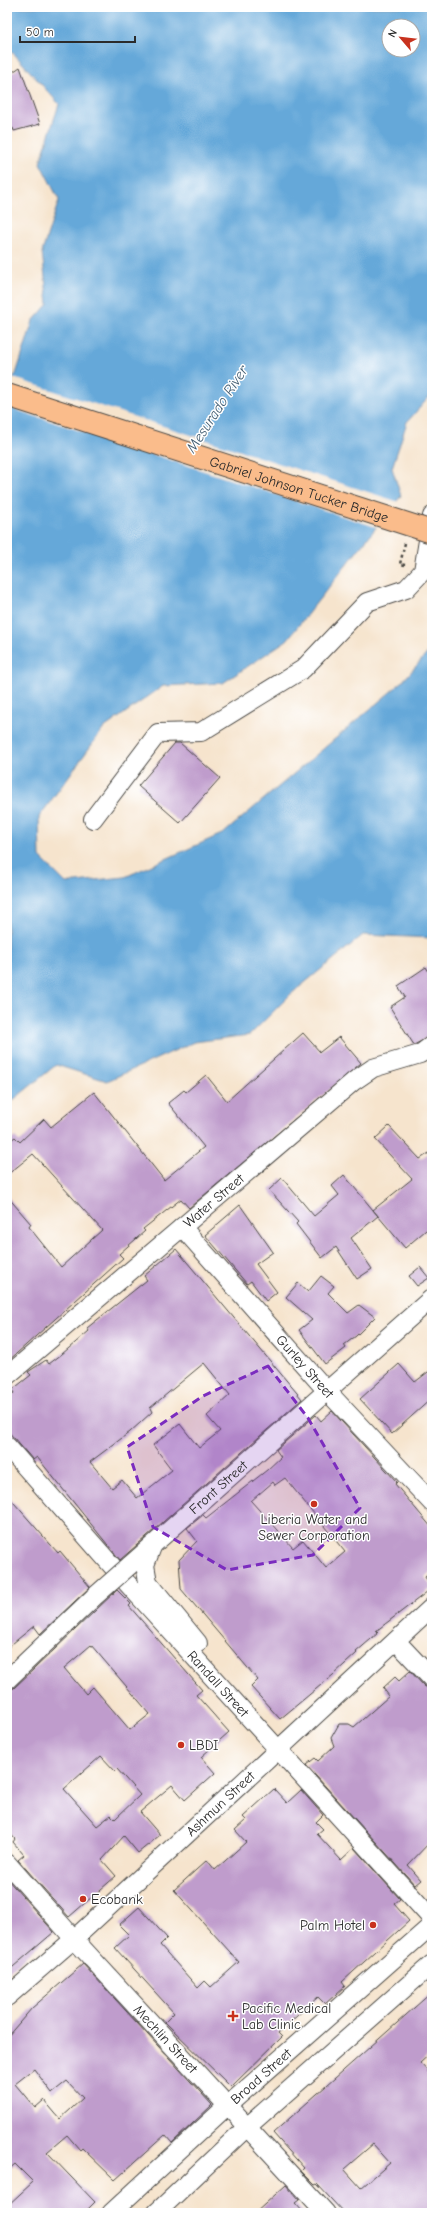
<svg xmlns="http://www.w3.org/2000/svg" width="439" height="2220" font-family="'Comic Neue',sans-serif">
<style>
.water{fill:#65a8d9;stroke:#486a82;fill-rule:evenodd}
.pier{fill:#f6e4cd}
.building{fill:#bf9ccc;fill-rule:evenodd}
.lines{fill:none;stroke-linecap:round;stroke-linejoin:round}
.minor-casing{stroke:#494743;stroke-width:20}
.path{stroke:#494743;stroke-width:2.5;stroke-dasharray:3 3;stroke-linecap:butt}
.minor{stroke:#fff;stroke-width:18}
.minor-bridge-casing{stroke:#494743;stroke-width:20;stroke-linecap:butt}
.highway-bridge-casing{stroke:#494743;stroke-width:24;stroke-linecap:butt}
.minor-bridge{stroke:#fff;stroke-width:18}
.highway-bridge{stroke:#fabc8b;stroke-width:22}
.marked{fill:#7b2cbf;fill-opacity:0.2;stroke:#7b2cbf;stroke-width:3;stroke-dasharray:8 5;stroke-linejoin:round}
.poi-dot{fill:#c8321e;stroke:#fff;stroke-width:1.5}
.labels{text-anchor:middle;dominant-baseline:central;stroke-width:3;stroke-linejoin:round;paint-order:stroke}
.street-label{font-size:14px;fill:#2b2b2b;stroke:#fff}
.poi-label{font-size:14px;fill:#2b2b2b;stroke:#fff;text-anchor:start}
.water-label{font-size:15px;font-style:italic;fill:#425d71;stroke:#fff}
</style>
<rect width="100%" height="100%" fill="#fff"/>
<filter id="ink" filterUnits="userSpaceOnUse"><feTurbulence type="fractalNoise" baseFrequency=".025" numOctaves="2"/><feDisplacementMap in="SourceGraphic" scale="8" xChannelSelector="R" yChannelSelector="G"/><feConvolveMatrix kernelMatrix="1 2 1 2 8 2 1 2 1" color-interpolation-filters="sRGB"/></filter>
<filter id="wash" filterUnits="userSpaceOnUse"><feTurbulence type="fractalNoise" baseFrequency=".012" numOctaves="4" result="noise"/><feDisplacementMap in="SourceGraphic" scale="16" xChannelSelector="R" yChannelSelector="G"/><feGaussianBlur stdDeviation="0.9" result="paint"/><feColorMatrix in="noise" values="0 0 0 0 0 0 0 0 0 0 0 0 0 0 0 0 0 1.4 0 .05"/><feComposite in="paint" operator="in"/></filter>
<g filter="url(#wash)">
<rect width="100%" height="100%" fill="#f6e4cd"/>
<path class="water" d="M7,7h425v387l-25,28 -15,46 9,28 -114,144 -64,43 -60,3 -59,42 -65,89 1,40 26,26 59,-6 99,-44 178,-151 30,-34v290l-69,-3 -72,59 -41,41 -56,7 -87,39 -51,-16 -49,40v-721l9,-10 17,-53 15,-17 -6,-52 17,-52 -19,-37 19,-59 -52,-58zM389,26h24v24h-24z"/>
<path class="pier" d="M11,377l388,125 -20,26 -372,-121v-26z"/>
<g id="blocks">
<path class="building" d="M20,67l20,57 -26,7 -1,-3 -6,1v-53z
M175,743h5l40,35 -40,45 -42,-37z
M426,967l6,10v58l-18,10 -24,-38 15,-10 -7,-11z
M303,1033l17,19 19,-15 22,26 -172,145 -8,-9 -38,30 2,2 -26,23 4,4 -116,104v-166l24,28 -2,3 32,40 41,-37 -69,-76 -26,21v-32l8,-6 5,5 24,-23 7,8 43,-35 70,88 40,-33 -36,-44 16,-13 2,2 20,-17 21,26z
M389,1126l31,33 12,-8v74l-27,23 -32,-38 39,-31 -37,-40z
M344,1175l34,41 -27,22 21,31 -15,10 -21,-32 -14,11 -26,-34 2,-2 -29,-32 13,-12 32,38 25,-21 -7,-9z
M240,1205l33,47 -17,12 21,28 -11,9 -15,-20 -4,3 -42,-49z
M176,1249l126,150 -182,161 -83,-103 -4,3 -26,-30v-32l7,-5 -2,-3 19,-15 -3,-3 18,-12 3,4 13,-10 27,-23 -2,-3 60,-48 -3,-4zM204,1363l26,32 -23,21 13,15 -21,17 -19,-24 -27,21 19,25 -35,28 -15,-18 -10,8 -22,-26 40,-30 22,-20 -2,-4z
M420,1267l9,11 -12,8 -8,-10z
M321,1276l13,10 -6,7 20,20 11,-8 16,12 -19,19 -12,9 2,3 -21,16 -26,-34 13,-10 -26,-23 12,-14 10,9z
M399,1364l16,18 17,-13v29l-40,36 -32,-35z
M332,1411l65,71 -2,2 37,44v42l-7,7 7,11 -56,43 2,2 -22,19 1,1 -24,22 -53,44 -29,-32 7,-7 -77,-91 -2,-29 18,-19 -10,-13 16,-13 3,3 61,-48 14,-13 -5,-7 40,-35 5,6zM285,1478l60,74 -19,16 -23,-28 -10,8 -42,-47 22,-19 2,3z
M7,1495l51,58 2,-2 30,36 -50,47 -6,-8 -27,22z
M117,1590l14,14 -2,2 73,84 -6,5 33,37 -28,25 14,16 -30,27 -13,-15 -32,27 20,23 -22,18 -14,-17 -22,24 14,16 -47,41 -51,-57 6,-5 -11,-13 2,-3 -8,-9v-140l7,-2zM91,1645l59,69 -20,16 -37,-43 -7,7 -22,-26zM101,1756l14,15 2,-2 23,26 -25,24 -4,-4 -14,11 -33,-37z
M410,1671l14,15 8,4v150l-24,25 13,15 -6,5 -109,-120 9,-7 3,3 16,-15 -3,-8 8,-14h10l5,3 35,-31 -6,-8 12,-11 4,4z
M274,1789l13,14 14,-13 22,25 -7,7 7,7 -6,5 24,26 13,-12 46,51 -6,5 15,17 -67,61 3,4 -20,18 -7,-7 -40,36 4,4 -51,50 -66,-65 9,-9 -59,-65 14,-13 -10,-10 20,-18 28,31 -7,7 38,43 7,-7 6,6 28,-25 -65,-72 33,-30 8,10 31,-28 -11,-12 11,-10 -3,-3z
M7,1879l47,53 -47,40z
M83,1964l129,141 -40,38 -7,-8 -50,45 -33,-32 -2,2 -13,-15 -20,17 48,50 -11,11h-77v-7l26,-24 -18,-18 -8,7v-134l25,-29zM34,2069l18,24 15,-12 16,17 -23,21 -16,-19 -9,8 -20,-24z
M432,1992v60l-12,11 12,13v137h-88l-27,-29 -2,1 -14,-14 3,-3 -31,-35zM373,2144l17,19 -29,25 -17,-19z
M286,2185l13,15 -4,3 9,10h-49z"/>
</g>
</g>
<g filter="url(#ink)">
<use href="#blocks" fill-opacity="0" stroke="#494743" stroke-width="1"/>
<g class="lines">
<defs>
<g id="minor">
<path d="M93,819l65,-86 43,-1 102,-63 64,-67 39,-13 17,-18 9,-55"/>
<path id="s1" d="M182,1227l145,164 105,112"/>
<path id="s2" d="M7,1376l347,-295 19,-13 47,-14 12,-9"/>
<path id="s3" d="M7,1446l120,137 305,336"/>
<path d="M152,1547l-7,18 3,17 50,61"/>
<path id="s4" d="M129,1566l303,-268"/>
<path d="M396,1641l36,38"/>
<path d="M7,1680l87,-83"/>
<path id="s5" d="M7,1863l67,76 252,274"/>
<path id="s6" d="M7,1997l67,-58 358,-332"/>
<path id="s7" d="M111,2213l116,-107 205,-181"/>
<path d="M156,2213l91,-86 185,-163"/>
</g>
</defs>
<use href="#minor" class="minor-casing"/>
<path class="path" d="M405,543l-5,21 5,1"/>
<use href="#minor" class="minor"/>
<defs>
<path id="minor-bridge" d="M94,1597l35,-31"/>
<g id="highway-bridge">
<path id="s8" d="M7,395l425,137"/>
</g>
</defs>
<use href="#minor-bridge" class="minor-bridge-casing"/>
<use href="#highway-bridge" class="highway-bridge-casing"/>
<use href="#minor-bridge" class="minor-bridge"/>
<use href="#highway-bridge" class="highway-bridge"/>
</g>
</g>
<path class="marked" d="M268,1366l40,52 52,90 -47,47 -86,15 -74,-43 -26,-80 76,-51z"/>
<g class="poi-dot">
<circle cx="314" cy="1504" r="4"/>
<circle cx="181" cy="1745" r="4"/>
<circle cx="83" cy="1899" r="4"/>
<circle cx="373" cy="1925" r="4"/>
<path d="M231 2010h4v4h4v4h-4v4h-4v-4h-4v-4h4z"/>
</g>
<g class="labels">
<g class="street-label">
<text stroke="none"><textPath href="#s8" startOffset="307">Gabriel Johnson Tucker Bridge</textPath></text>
<text stroke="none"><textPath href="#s2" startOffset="271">Water Street</textPath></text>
<text stroke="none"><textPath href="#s1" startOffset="186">Gurley Street</textPath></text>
<text stroke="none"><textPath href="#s4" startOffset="119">Front Street</textPath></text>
<text stroke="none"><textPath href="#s3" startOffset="318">Randall Street</textPath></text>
<text stroke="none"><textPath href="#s6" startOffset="288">Ashmun Street</textPath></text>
<text stroke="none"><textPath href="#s5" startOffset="237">Mechlin Street</textPath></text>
<text stroke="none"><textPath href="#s7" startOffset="203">Broad Street</textPath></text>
</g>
<g class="poi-label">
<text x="314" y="1519" text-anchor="middle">Liberia Water and<tspan x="314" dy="16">Sewer Corporation</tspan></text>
<text x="189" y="1745">LBDI</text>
<text x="91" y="1899">Ecobank</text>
<text x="365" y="1925" text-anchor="end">Palm Hotel</text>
<text x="242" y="2008">Pacific Medical<tspan x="242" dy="16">Lab Clinic</tspan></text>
</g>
<g class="water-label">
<text transform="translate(217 409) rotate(-57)">Mesurado River</text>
</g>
</g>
<rect width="439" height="2220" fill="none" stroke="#fff" stroke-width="24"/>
<g transform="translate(401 38) rotate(298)"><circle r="19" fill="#ffffff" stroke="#aaaaaa"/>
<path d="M0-3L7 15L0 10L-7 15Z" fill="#c8321e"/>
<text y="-6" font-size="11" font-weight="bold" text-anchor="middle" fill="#2b2b2b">N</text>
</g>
<path d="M20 36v6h115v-6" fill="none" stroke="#2b2b2b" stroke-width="2"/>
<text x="26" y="36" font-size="12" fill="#2b2b2b" stroke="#ffffff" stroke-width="3" paint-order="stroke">50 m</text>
</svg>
